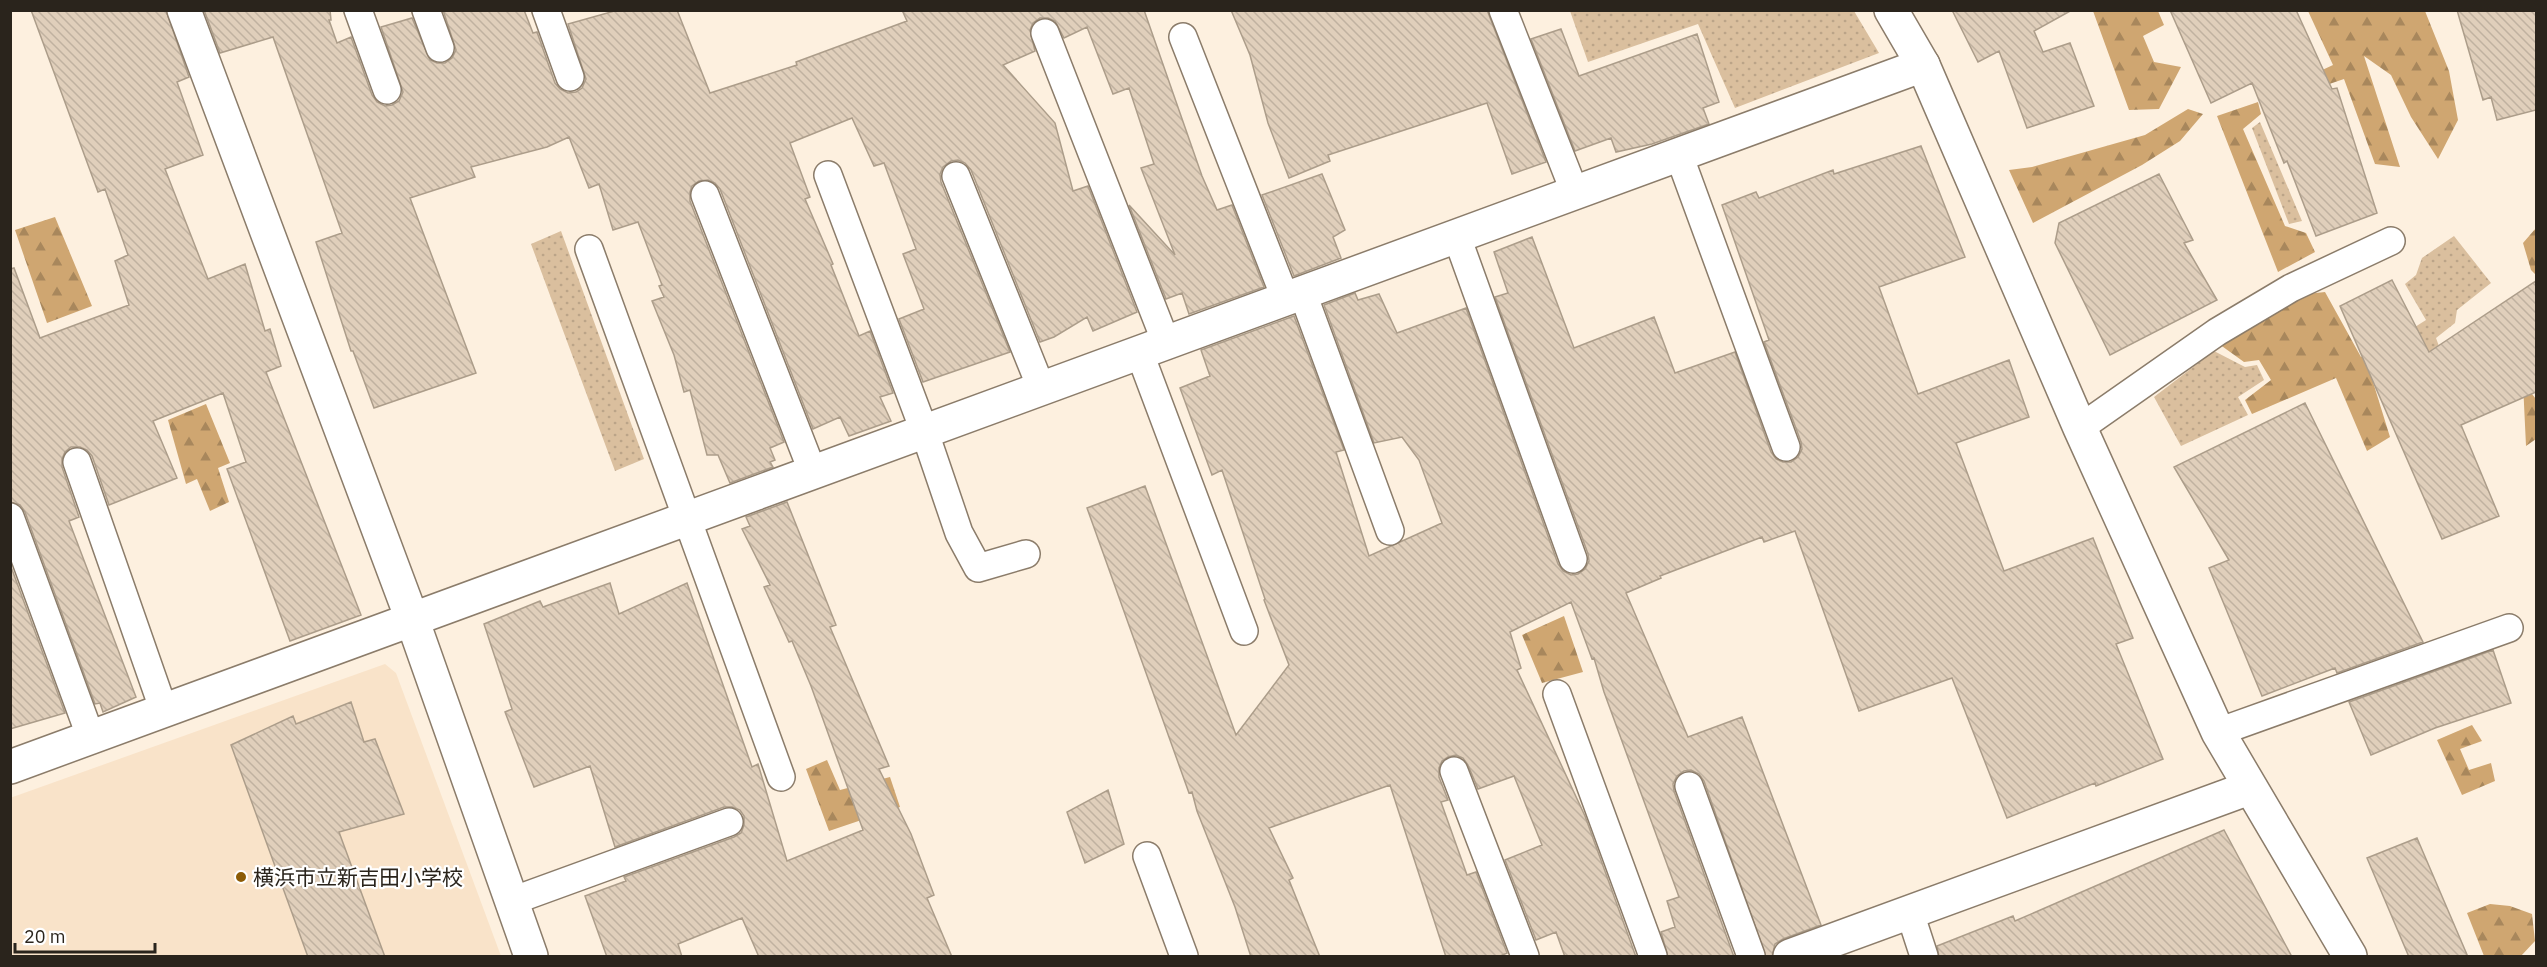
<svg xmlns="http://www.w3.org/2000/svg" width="2547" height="967" font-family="'IBM Plex Sans','Noto Sans JP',sans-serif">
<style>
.built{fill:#f9e3c9}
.grass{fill:url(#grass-dots)}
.forest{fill:url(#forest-firs)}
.building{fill:url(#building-back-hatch);stroke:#ac9d8a;stroke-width:1.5}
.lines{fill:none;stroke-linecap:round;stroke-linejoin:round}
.lane-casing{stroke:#8b7c6a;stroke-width:30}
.street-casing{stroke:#8b7c6a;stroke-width:36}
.secondary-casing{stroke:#8b7c6a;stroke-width:36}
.lane{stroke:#fff;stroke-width:27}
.street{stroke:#fff;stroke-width:33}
.secondary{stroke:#fff;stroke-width:33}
.poi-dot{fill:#8c5b05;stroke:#fff;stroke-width:2}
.labels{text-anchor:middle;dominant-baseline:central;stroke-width:4.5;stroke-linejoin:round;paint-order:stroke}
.poi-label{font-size:21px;fill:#2a241c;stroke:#fff;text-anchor:start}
</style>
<defs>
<pattern id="grass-dots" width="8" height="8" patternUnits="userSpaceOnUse" patternTransform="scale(1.5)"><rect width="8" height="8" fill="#dabf9e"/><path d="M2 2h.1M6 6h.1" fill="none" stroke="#bba488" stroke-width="1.8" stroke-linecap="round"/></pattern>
<pattern id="forest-firs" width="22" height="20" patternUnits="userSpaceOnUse" patternTransform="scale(1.5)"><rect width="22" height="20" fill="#cfa671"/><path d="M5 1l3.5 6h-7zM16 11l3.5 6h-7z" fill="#a8875c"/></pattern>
<pattern id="building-back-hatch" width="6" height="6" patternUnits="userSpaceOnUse" patternTransform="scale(1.5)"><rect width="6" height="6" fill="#e0cfbb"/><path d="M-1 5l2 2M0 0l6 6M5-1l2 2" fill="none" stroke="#c0b2a0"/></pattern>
</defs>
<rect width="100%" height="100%" fill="#fdf0df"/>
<path class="built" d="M385,664l11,9 105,283h-490l-1,-158z"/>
<path class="grass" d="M1570,11h284l25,42 -144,55 -37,-84 -110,38z
M2260,122l42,99 -13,3 -37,-96z
M561,231l83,228 -29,12 -84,-227z
M2454,236l37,47 -34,27 -2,13 -19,15 4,11 -16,5 -17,-22 19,-12 -21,-36 11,-9 6,-17z
M2214,351l31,16 12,-2 7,15 -26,17 10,18 -67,31 -27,-49z"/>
<path class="forest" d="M2093,11h65l6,14 -21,11 11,26 27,5 -22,42 -30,1z
M2308,11h117l24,60 9,49 -20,39 -27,-42 -20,-42 -27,-19 36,111 -25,-3 -31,-85 -62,21 -1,-11 52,-24z
M2258,102l3,12 -18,15 42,97 21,7 9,19 -37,20 -61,-156z
M2188,109l15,5 -23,27 -38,24 -109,58 -24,-53 23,-3 113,-32z
M55,217l37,89 -45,17 -32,-93z
M2536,228v47l-5,-5 -8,-27z
M2325,292l36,65 15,-3 6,22 -9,6 17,55 -23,14 -31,-73 -84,36 -7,-14 26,-20 -12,-20 -15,2 -25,-18 88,-50z
M2523,383l13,16v40l-10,7z
M206,404l24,59 -12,5 11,34 -19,9 -13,-32 -11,5 -18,-64z
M1564,616l19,56 -41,11 -20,-48z
M2472,725l10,16 -22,8 9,21 22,-7 4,18 -33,14 -25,-55z
M827,760l13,30 50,-13 10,30 -71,24 -23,-62z
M2490,904l20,2 22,8 3,27 -14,15h-37l-17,-43z"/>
<path class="building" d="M31,10h135l23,67 -12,5 26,73 -38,14 43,110 37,-15 20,67 5,-2 11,37 -15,6 95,243 -71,26 -63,-172 19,-7 -23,-69 -70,28 24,57 -68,27 -17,-49 -5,-6 -7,-3h-9l-6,5 -3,7v8l17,50 -10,4 67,176 -33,15 -3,-9 -5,1 -70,-192 -5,-7 -10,-3v-233l4,-1 26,70 89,-33 -14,-44 13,-6 -23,-66 -7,3z
M204,10h126l1,10h-2l8,23 14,-6 21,58 5,7 8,4 7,-1 7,-4 4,-9 -22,-65 31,-9 18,42 7,3h8l7,-5 4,-8 -13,-40h81l9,23 4,-1 18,51 5,6 8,4 8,-1 6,-4 4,-9 -18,-55 50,-14h59l33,83 87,-28 -1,-3 111,-41 -5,-11h242l58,166 15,34 15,-5 32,82 -75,27 -7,-21 -16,6 -37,-94 46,50 -34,-87 13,-4 -25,-76 -16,6 -26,-67 -23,11 -9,-17 -7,-3h-8l-7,5 -3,7 5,21 -32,14 52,58 18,68 15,-5 49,126 -44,19 -6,-14 -33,20 -14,5 -69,-172 -6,-7 -7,-3 -7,1 -8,6 -3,7 1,8 69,170 -87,30 -24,-63 25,-10 -21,-55 13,-5 -32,-86 -10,3 -22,-48 -62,25 20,54 -5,2 28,65 -2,1 28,71 11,-5 23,62 -13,4 11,24 -42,15 -9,-19 -27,12 -93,-240 -5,-6 -7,-3 -9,1 -7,5 -2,6v9l94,241 -14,6 5,12 -5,2 3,5 -43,16 -12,-28h-11l-17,-65 -6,2 -10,-37 -22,-54 12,-4 -5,-11 3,-1 -24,-63 -25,8 -14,-46 -10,4 -20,-51 -22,10 -76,20 4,10 -65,21 66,175 -102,35 -21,-57h-2l-35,-109 26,-9 -69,-196 -53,16z
M1231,10h256l59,152 -34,12 -25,-71 -159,52 2,6 -41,17 -21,-55 -18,-68z
M1952,10h120l-38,21 9,21 27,-9 24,63 -67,22 -28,-77 -21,11z
M2170,10h126l36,79 5,-1 40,125 -61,23 -29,-75 -3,2 -32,-80 -41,20z
M2457,10h79v100l-39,10 -6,-23 -8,3z
M1561,29l18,47 118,-42 22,68 -16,6 6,16 -57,20 -36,8 -5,-14 -36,13 -44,-112z
M1921,146l44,111 -86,30 39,107 91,-34 20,57 -73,26 48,128 89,-33 40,100 -17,6 47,115 -67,27 -1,-3 -88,35 -55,-140 -93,33 -64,-180 -31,11 -2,-5 -102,39 1,2 -35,15 62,144 54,-20 79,208 -38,14 -8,5 -3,13h-6l-62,-176 -5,-7 -8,-4 -7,1 -7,5 -4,8 1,7 60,166h-66l-7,-25 14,-5 -8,-26 12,-4 -75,-205 -10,-34 -2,1 -21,-57 -61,30 11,36 -4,2 68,146 51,141h-71l-9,-25 -20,8 -31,-80 37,-15 -28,-69 -36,13 -10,-24 -5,-7 -7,-3 -8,2 -6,4 -3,7v9l9,23 -7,2 26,73 9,-3 31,81 -9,4h-52l-56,-172 -121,43 24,50 -4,2 31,77h-69l-16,-50 -38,-96 -5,-19 -3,1 -102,-285 58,-22 91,249 53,-70 -25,-65 1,-1 -43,-129 -10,5 -32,-87 30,-12 -9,-26 93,-34 50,134 -8,2 33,104 73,-33 -23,-63 -17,-23 -28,6 -50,-138 31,-12 3,7 21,-6 18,39 69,-25 92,256 5,7 8,4 7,-1 7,-5 4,-8 -1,-7 -93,-257 13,-4 -14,-41 38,-15 42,111 80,-31 21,56 60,-21 36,100 5,7 7,3h8l7,-5 4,-8 -1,-7 -37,-100 5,-2 -47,-135 34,-13 3,6 74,-28 1,4z
M1322,174l23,56 -12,7 8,21 -47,18 -32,-81z
M2159,174l34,66 -9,3 33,57 -107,55 -55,-112 4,-20z
M2392,280l37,72 107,-71v111l-75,33 38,91 -57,23 -102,-233z
M2305,403l118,239 -86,31 -2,-5 -73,28 -53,-128 20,-8 -55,-93z
M787,502l49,123 -6,2 59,139 -10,3 32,65 23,61 -7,3 25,59h-193l-17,-39 -64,26 4,13h-75l-22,-61 41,-15 -2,-4 110,-40 7,-4 3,-8v-9l-4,-6 -8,-3h-8l-109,40 -25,-81 -56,21 -29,-75 7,-3 -28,-85 56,-23 3,6 67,-24 9,31 68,-31 65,184 6,-3 29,97 76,-31 -52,-144 -19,-45 -3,1 -25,-55 6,-2 -28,-56 8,-3 -4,-9z
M10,564l55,149 -55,16z
M2493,650l18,53 -76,25 -64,27 -22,-53z
M351,702l13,40 11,-3 29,75 -65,18 46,125h-77l-77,-212 62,-29 3,8z
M1108,790l16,54 -39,19 -18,-51z
M2224,830l68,127h-353l-2,-11 76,-30 2,5z
M2417,838l51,119h-59l-42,-99z"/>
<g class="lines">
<defs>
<path id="lane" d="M358,10l29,80
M426,10l14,38
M546,10l24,67
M1503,10l72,183
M1045,33l122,312
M1183,37l103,263
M1679,155l107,292
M828,175l97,258 34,100 19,35 48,-14
M956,176l86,214
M705,195l108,278
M1457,237l116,322
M589,249l192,528
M1303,294l87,237
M1140,354l104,277
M2080,428l137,-96 74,-44 100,-47
M77,462l87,249
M10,517l81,221
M1557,694l96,262
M2218,732l291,-104
M1454,771l71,185
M1689,786l62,170
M1147,856l37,100
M512,901l217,-79
M1910,913l14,43"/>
<path id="street" d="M10,767l1913,-702
M1790,956l459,-168"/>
<path id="secondary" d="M184,10l228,609 119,337
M1891,10l32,55 157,363 138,304 132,224"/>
</defs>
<use href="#lane" class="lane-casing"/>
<use href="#street" class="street-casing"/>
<use href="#secondary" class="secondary-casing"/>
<use href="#lane" class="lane"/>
<use href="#street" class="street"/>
<use href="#secondary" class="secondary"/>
</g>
<circle class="poi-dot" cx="241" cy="877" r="6"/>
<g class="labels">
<g class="poi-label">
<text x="253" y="877">横浜市立新吉田小学校</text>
</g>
</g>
<rect width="2547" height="967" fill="none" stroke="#2a241c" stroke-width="24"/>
<path d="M15 943v9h140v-9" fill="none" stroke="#2a241c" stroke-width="3"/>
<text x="24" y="943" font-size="18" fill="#2a241c" stroke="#ffffff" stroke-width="4.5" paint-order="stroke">20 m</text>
</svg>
